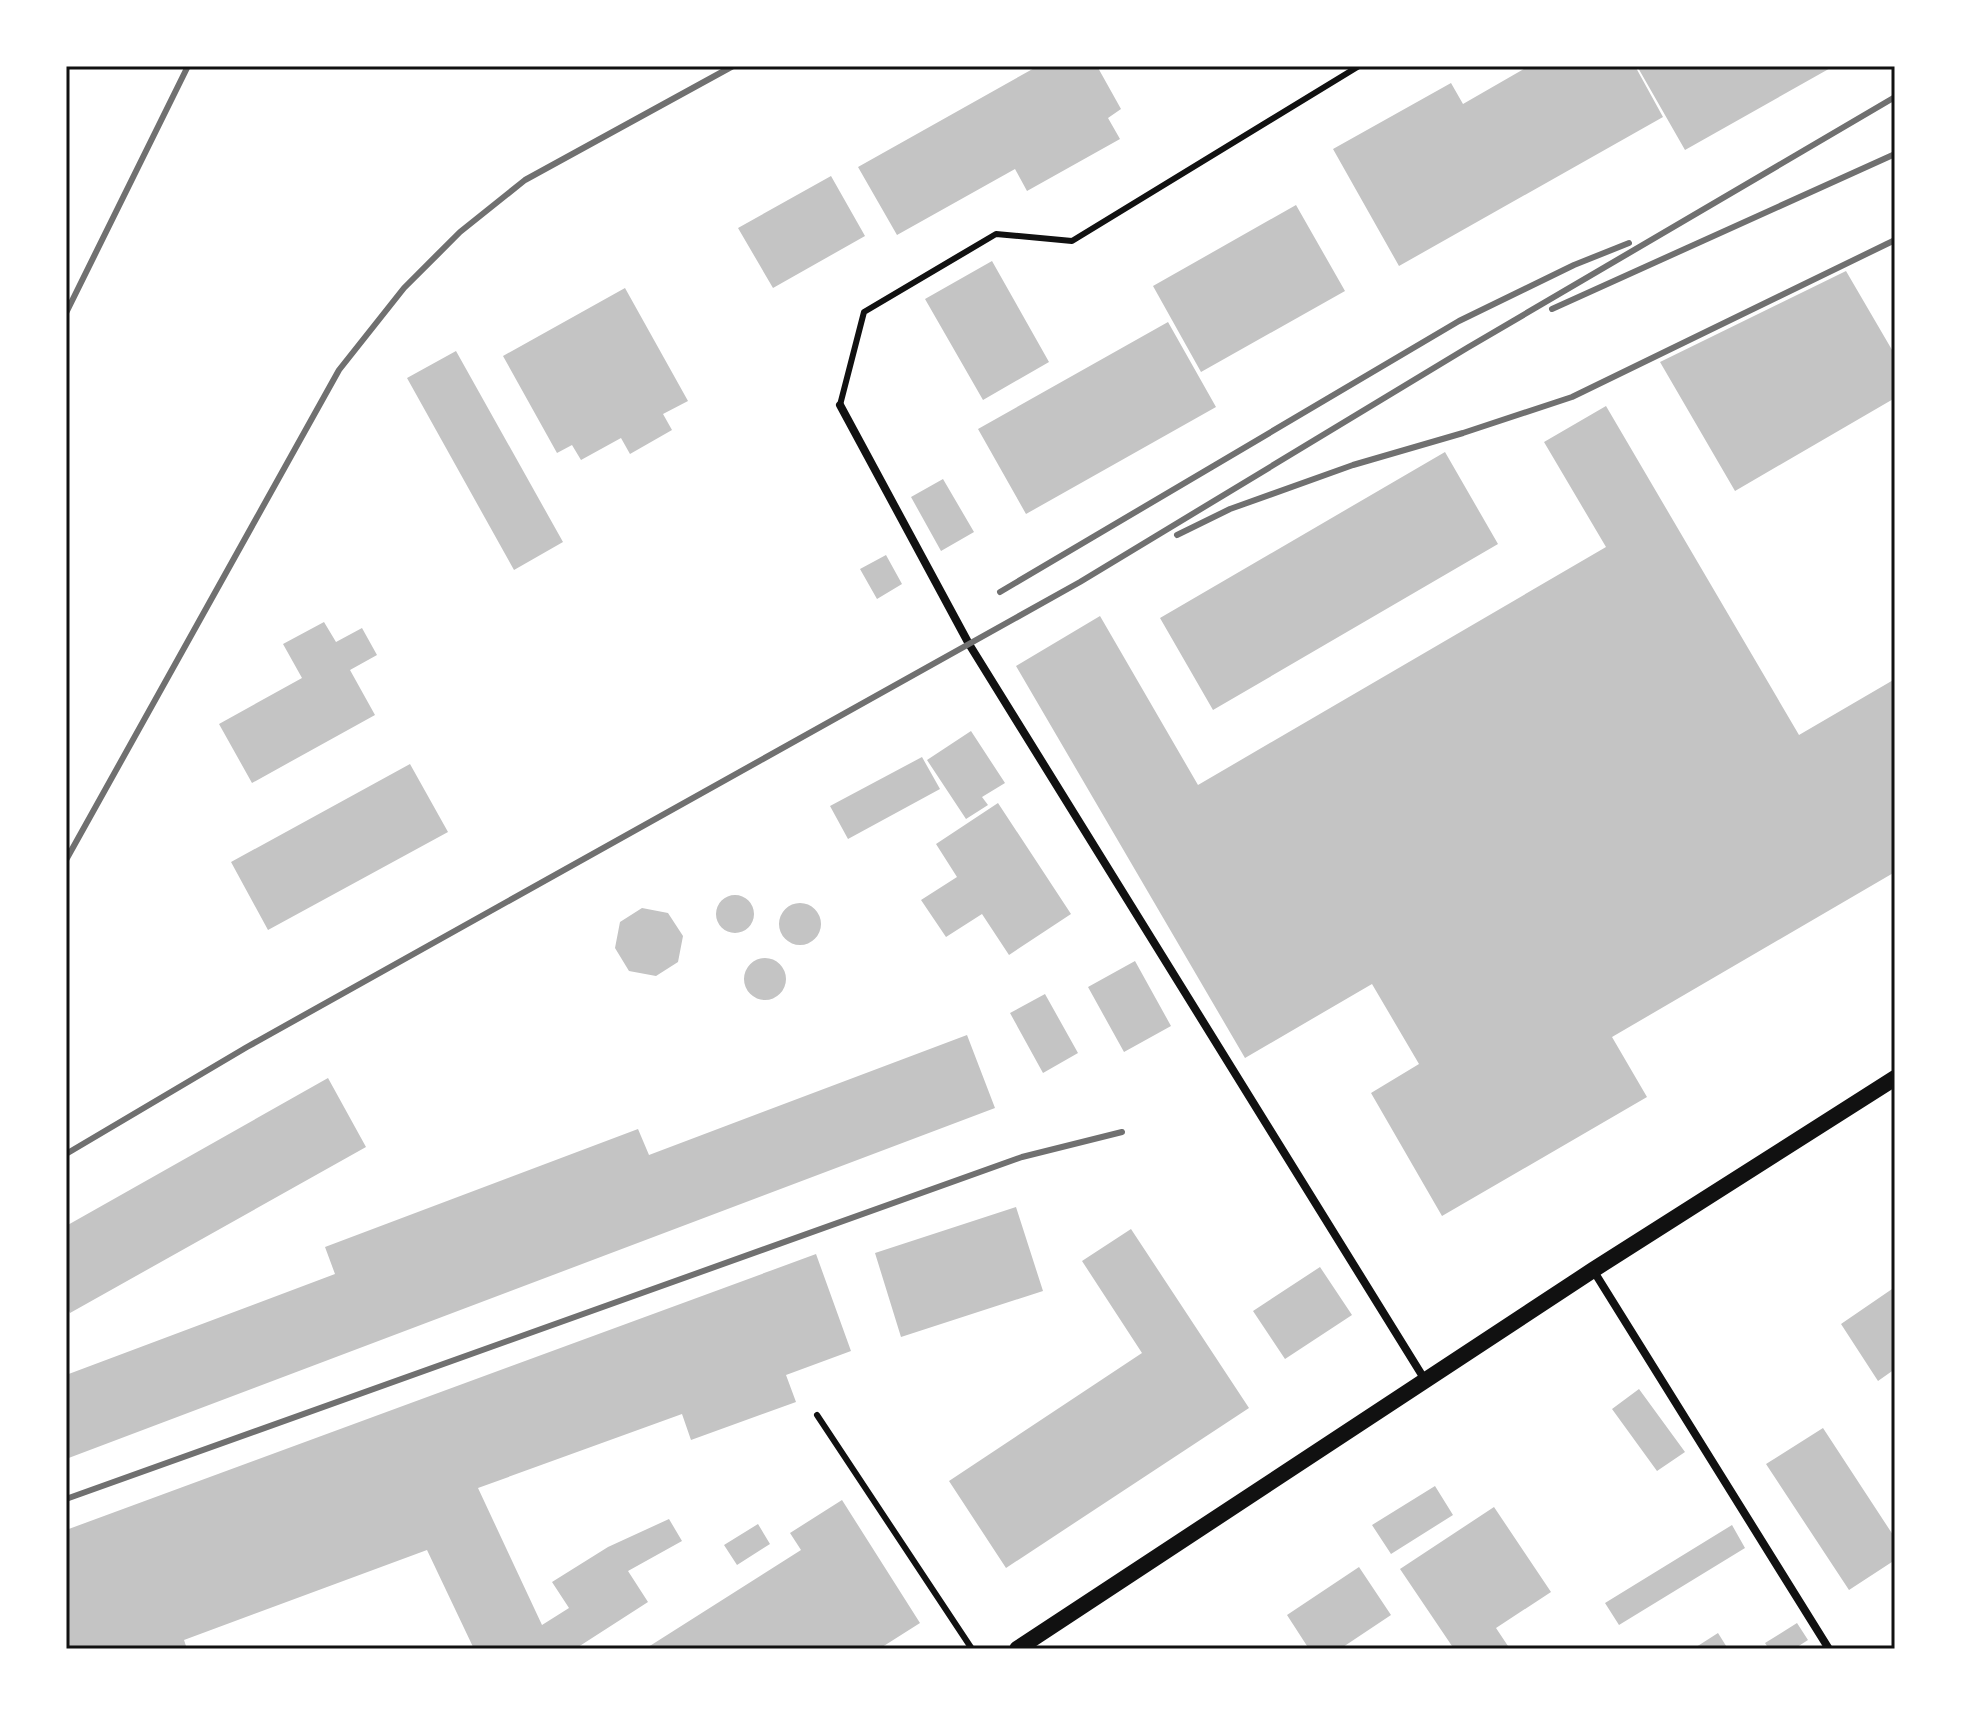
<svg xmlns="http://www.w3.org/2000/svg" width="1961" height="1715" font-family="'DM Sans',sans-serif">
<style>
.building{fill:#c4c4c4}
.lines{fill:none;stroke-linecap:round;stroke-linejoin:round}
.service{stroke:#111;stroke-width:6}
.minor{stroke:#111;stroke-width:8}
.secondary{stroke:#111;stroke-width:16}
.rail{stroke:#707070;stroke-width:6}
.neatline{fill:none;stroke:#111;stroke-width:3}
</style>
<rect width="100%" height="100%" fill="#fff"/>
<path class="building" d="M1038,66h59l24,43 -13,9 12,21 -93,52 -12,-22 -118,66 -39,-68z
M1529,66h106l28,51 -264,149 -66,-117 118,-66 12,21z
M1637,66h197l-149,84z
M831,176l34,60 -92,52 -35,-60z
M1296,205l49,86 -144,81 -48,-86z
M992,261l57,101 -66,38 -58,-101z
M1846,271l49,84v43l-160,93 -75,-129z
M625,288l63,113 -25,13 9,16 -42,24 -9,-16 -40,22 -9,-15 -15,8 -54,-97z
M1168,322l48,85 -190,107 -48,-85z
M456,351l107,191 -49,28 -107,-192z
M1606,406l193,329 96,-56v193l-283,165 35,60 -205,119 -71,-123 48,-29 -47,-80 -127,74 -229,-392 84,-50 98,169 408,-238 -62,-105z
M1445,452l53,92 -285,166 -53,-92z
M943,479l31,53 -33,19 -30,-54z
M886,555l16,29 -25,15 -17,-30z
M324,622l12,20 26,-14 15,27 -27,15 25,45 -123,68 -33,-59 83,-46 -19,-34z
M971,731l34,52 -23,14 6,8 -22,14 -39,-59z
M922,757l18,32 -92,50 -18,-33z
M410,764l38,68 -180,98 -37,-68z
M998,803l73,111 -62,41 -27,-41 -36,23 -25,-37 36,-23 -21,-33z
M716 914a19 19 0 1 1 38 0a19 19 0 1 1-38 0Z
M779 924a21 21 0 1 1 42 0a21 21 0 1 1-42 0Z
M642,908l26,5 15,23 -5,26 -22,14 -27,-5 -14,-23 5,-26z
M744 979a21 21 0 1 1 42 0a21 21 0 1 1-42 0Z
M1135,961l36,65 -47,26 -36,-65z
M1045,994l33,59 -35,20 -33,-60z
M967,1035l28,73 -929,351v-84l269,-101 -10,-27 313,-118 11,26z
M328,1078l38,69 -296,166 -4,-8v-79z
M1016,1207l27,84 -142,46 -26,-84z
M1131,1229l118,179 -243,160 -57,-87 193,-128 -60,-92z
M816,1254l35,97 -65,24 10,27 -105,38 -9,-26 -204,74 64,137 27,-17 -17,-26 56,-35 61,-28 13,22 -54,30 20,31 -73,47h-101l-47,-99 -243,90 3,9h-121v-119z
M1320,1267l32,48 -67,44 -32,-48z
M1895,1287v82l-17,12 -37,-57z
M1639,1389l46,63 -28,19 -45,-62z
M1823,1428l72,110v22l-46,30 -83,-126z
M1435,1486l18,29 -62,39 -19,-29z
M842,1500l78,123 -41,26h-234l156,-99 -11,-17z
M1494,1507l57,85 -55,36 14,21h-56l-54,-80z
M758,1524l12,20 -33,21 -13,-20z
M1732,1525l13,23 -126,77 -14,-22z
M1359,1567l32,48 -51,34h-31l-22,-34z
M1797,1623l11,17 -14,9h-25l-4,-6z
M1718,1633l10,16h-35z"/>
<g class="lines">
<path class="service" d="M840,405l24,-93 132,-78 76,7 287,-175
M817,1415l155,234"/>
<path class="minor" d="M840,405l129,239 456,736
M1593,1270l236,379"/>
<path class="secondary" d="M1017,1649l576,-379 302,-192"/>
<path class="rail" d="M1552,309l343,-155
M66,313l122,-247
M1177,535l53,-26 123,-44 110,-32 109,-36 323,-157
M1000,592l459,-271 115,-56 55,-22
M66,860l273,-490 65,-82 56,-56 65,-52 208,-114
M66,1154l181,-107 833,-465 387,-234 428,-251
M66,1499l956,-342 100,-25"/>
</g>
<rect width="1961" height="1715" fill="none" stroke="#ffffff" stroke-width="136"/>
<rect x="68" y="68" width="1825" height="1579" class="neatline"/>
</svg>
